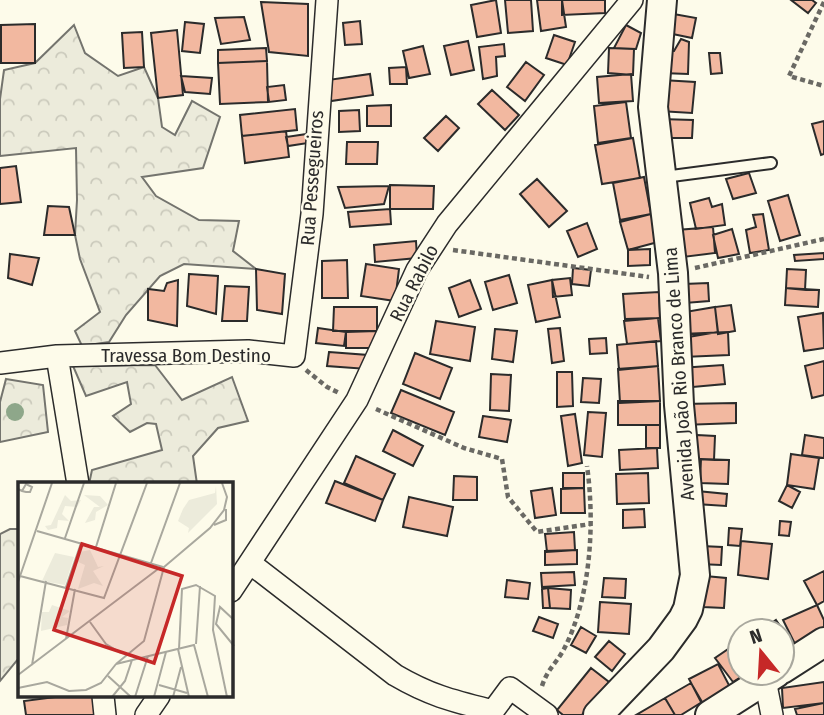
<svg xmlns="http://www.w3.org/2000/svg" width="824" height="715" font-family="'Fira Sans Condensed',sans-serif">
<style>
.forest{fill:url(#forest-crowns);stroke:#74746e;stroke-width:2}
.building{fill:#f2b8a0;stroke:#2b2b2b;stroke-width:2}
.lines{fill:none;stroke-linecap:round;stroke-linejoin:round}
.service-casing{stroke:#2b2b2b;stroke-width:14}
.minor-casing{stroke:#2b2b2b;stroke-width:24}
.secondary-casing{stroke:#2b2b2b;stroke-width:32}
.path{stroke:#6a6964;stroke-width:4.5;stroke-dasharray:5 3.5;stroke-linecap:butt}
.service{stroke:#fdfbea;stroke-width:10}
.minor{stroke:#fdfbea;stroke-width:21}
.secondary{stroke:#fdfbea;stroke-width:28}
.tree{fill:#8ea78a}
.labels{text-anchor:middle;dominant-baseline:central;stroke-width:5;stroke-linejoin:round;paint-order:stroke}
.street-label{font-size:19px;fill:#2b2b2b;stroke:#fdfbea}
.inset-road{fill:none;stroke:#a9a89e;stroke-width:2}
.view{fill:#c62828;fill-opacity:0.15;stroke:#c62828;stroke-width:3.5}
.inset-edge{fill:none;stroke:#2b2b2b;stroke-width:3.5}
</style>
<defs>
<pattern id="forest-crowns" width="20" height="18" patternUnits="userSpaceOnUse" patternTransform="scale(1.75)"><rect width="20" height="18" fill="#ecebdb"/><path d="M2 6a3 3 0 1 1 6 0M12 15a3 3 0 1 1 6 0" fill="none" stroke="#cbcabc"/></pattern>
</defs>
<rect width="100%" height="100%" fill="#fdfbea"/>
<path class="forest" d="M74,25l11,28 33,23 26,-9 14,31 4,29 13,8 17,-34 28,16 -17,51 -61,9 14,19 43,24 40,1 -6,30 23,18 -72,-5 -24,12 -34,39 -17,27 -27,4 -7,-15 25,-19 -20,-53 -5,-24 2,-35 -1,-52 -76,8v-57l4,-29 31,-7z
M155,365l27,35 50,-23 16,44 -30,7 -25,28 4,28h-108l3,-14 70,-20 -6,-26 -9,-1 -17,9 -17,-16 18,-12 -4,-22 -41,14 -13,-30z
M6,379l37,6 5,47 -48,10v-40z
M10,529h9v129l-19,23v-147z"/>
<path class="building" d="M496,0l5,33 -24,4 -6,-32z
M505,0h26l2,31 -25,2z
M537,0h25l4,27 -25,4z
M562,0h43v13l-43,2z
M791,0h21l4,3 -8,10z
M261,2l47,2v52l-39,-4z
M668,13l28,5 -4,20 -29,-6z
M244,17l6,23 -29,4 -6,-26z
M360,21l2,23 -17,1 -2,-22z
M185,22l19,2 -4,29 -18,-2z
M35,24v39h-34v-38z
M626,25l15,8 -5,16 -22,-1z
M177,30l6,65 -25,3 -7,-65z
M142,32l2,35 -20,1 -2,-35z
M554,35l21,7 -8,23 -21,-7z
M681,39l8,3 -1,32 -26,-1 1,-22h11z
M468,41l6,29 -23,5 -7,-29z
M504,44l1,12 -9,1 1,19 -14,3 -4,-32z
M423,46l7,28 -21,4 -6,-27z
M266,48l1,13 -49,2v-13z
M609,48l25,1 -1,26 -25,-2z
M709,53h11l2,20 -11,1z
M267,61l1,41 -48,2 -2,-41z
M526,62l18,13 -19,26 -18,-14z
M406,67l1,17h-17l-1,-16z
M370,74l3,21 -42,6 -3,-21z
M631,74l2,27 -34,2 -2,-26z
M181,76l31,2 -2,16 -25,-2z
M662,80l33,2 -3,31 -33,-2z
M284,85l2,15 -17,2 -2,-15z
M492,90l27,25 -14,15 -27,-26z
M626,102l5,36 -33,5 -4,-37z
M391,105v21h-24v-20z
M295,109l2,21 -55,6 -2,-21z
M359,110l1,21 -21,1v-21z
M446,116l13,12 -21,23 -14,-13z
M660,119l33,1 -1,18h-32z
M824,121v33l-3,1 -9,-31z
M286,131l3,26 -44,6 -3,-27z
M307,134l1,9 -20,3 -2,-9z
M633,138l7,40 -38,6 -7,-39z
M347,142h31l-1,22h-31z
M16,166l5,36 -21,2v-36z
M749,173l7,20 -23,6 -7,-20z
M644,177l7,37 -31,6 -7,-37z
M537,179l30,32 -18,16 -29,-33z
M390,185l44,1 -1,23h-43z
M389,186l-5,18 -39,4 -7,-21z
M788,195l12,40 -20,6 -12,-40z
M709,198l3,9 10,-3 3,21 -29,4 -6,-26z
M48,206l21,1 6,28h-31z
M390,209l1,15 -41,3 -2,-15z
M651,214l7,28 -30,8 -8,-28z
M763,214l6,36 -19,3 -4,-23 10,-3 -3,-12z
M587,223l10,26 -19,8 -11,-26z
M713,227l2,26 -32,4 -6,-27z
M732,229l7,25 -21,4 -5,-23z
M416,241l1,17 -42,4 -1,-17z
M650,249v16l-22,1v-16z
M824,253v6l-29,2 -1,-6z
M10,254l29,4 -7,27 -24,-7z
M347,260l1,38h-26v-37z
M366,264l33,5 -4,32 -34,-5z
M573,268l18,2 -2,16 -17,-2z
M256,269l29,5 -3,40 -25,-4z
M787,269l19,1 -1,20 -19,-2z
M189,274l29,2 -2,38 -29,-8z
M509,275l8,28 -24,7 -8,-28z
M570,278l2,17 -19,2 -1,-17z
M178,280l-1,46 -29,-6v-31l16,2 3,-8z
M470,280l11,29 -22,8 -10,-29z
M552,280l8,37 -24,5 -8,-37z
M708,283l1,18 -24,2 -1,-19z
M225,286l24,1 -2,34h-25z
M786,288l33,2 -1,17 -33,-2z
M659,292l1,26 -35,1 -2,-25z
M731,305l4,26 -17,3 -3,-27z
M334,307h43v24h-44z
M715,307l3,25 -30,5 -3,-25z
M823,313l1,35 -20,3 -6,-34z
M658,318l3,23 -34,3 -3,-23z
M436,321l39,6 -5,34 -40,-7z
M318,328l28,4 -2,14 -28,-3z
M560,328l4,33 -12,2 -4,-34z
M495,329l22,2 -4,31 -21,-3z
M377,331v17h-31v-16z
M728,332l1,23 -46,2 -1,-23z
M606,338l1,15 -17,1 -1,-15z
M656,341l2,25 -39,4 -2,-25z
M329,352l39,3 -1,14 -40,-3z
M415,353l37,15 -12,31 -37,-15z
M824,361v34l-12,3 -7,-32z
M723,365l2,19 -43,4 -2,-20z
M658,366l2,35 -40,2 -2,-34z
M557,372h15l1,34 -16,1z
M491,374l20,1 -2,36 -19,-1z
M583,378l18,1 -2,24 -18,-1z
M401,390l53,22 -9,23 -54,-22z
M618,401h42v24h-42z
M736,403v20l-53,2 -1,-21z
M588,412l18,1 -4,44 -18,-2z
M575,414l7,49 -14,3 -7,-50z
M483,416l28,4 -4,22 -28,-5z
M646,425h14v23h-14z
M393,430l30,16 -10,20 -30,-15z
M697,435l18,1 -1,24 -18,-1z
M805,435l19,3v20l-22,-3z
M657,448l1,20 -38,2 -1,-20z
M791,454l28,4 -5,31 -27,-4z
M356,456l39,18 -12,26 -39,-17z
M701,459l28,1 -1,24 -28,-1z
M563,473h21v15h-21z
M648,473l1,30 -32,1 -1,-30z
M454,476l23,1v23h-24z
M335,481l48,19 -8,21 -49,-18z
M787,485l13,7 -8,16 -13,-7z
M552,488l4,27 -21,3 -4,-27z
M584,488l1,25h-24v-24z
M697,491l30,3 -1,12 -30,-2z
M409,497l44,10 -6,29 -44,-9z
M644,509l1,18 -22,1v-18z
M780,521l11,1 -2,14 -10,-1z
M729,528l13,1 -2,17 -12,-1z
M574,532l1,18 -28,2 -2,-18z
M741,541l31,3 -4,35 -30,-4z
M701,546l21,1 -1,18 -22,-1z
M577,550v14l-32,1v-14z
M824,571v30l-7,4 -13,-24z
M574,572l1,13 -33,2 -1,-14z
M705,576l21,2 -2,30 -21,-1z
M604,578l22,1 -1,19 -23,-1z
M507,580l23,3 -2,16 -23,-2z
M548,588l23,2 -1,19 -20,-1z
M548,588l2,20h-7l-1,-19z
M600,602l31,2 -2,30 -31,-2z
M817,605l7,15v11l-29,13 -12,-24z
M539,617l19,7 -5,14 -20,-7z
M776,620l18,26 -12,8v-23h-22z
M581,627l15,9 -10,17 -15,-8z
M609,641l16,13 -13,17 -17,-14z
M740,641v32h7l-14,9 -18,-24z
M718,664l13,25 -29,15 -13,-25z
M591,668l18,14 -27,33h-19l-6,-5z
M824,682v21l-41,5 -1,-20z
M691,683l11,19 -21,13h-6l-10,-17z
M63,696h37l2,19h-76l-2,-14z
M665,698l10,17h-39z
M824,703v12h-27l-2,-6z"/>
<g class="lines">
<defs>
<path id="service" d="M664,177l107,-14"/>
<path id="minor" d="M57,356l21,128
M0,363l57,-7 191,-5 46,5 18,-142 15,-214
M250,563l145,112c36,21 58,26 98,36l17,-23 37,27
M231,591l126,-191 60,-130 30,-46 185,-224
M765,680l7,35
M103,696l2,19
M146,715l13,-19"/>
<path id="secondary" d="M782,669l42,-27
M598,715l63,-66 22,-30 5,-10 7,-34 -16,-170 -6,-132 -20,-166 9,-107
M710,715l66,-42"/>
</defs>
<use href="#service" class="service-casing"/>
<use href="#minor" class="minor-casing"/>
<use href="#secondary" class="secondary-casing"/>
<path class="path" d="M824,2l-35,74 35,10
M453,250l196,27
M695,268l129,-29
M306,370l21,17 12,6
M376,409l88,39 38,11 6,38 29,35 54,-8
M542,686c6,-18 14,-22 22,-37 27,-52 31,-126 23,-183"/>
<use href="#service" class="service"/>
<use href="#minor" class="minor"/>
<use href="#secondary" class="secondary"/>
</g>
<circle class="tree" cx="15" cy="412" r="9"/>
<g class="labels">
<g class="street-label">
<text transform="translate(312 178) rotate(-86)">Rua Pessegueiros</text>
<text transform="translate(414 283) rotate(-63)">Rua Rabilo</text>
<text x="186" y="355">Travessa Bom Destino</text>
<text transform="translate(679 374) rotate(-94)">Avenida João Rio Branco de Lima</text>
</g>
</g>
<g transform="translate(18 482)">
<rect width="215" height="215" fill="#fdfbea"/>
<path d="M198,4l1,18 -29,29 1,-5 -11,-7 5,-12 6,-9 26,-7zM47,13l6,6 10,-1 -4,7 -12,-1 -3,8 7,7 -11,-1 -1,8 -9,2 -3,-4 6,-1zM66,13l16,1 8,9 -12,7 -1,8 -10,3 9,-16h6zM72,68l8,17 6,-1 -11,5 10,15 -9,-3 -16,6 7,-24 -9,-4 4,-9zM34,123l18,6 -8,6 6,1 -1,7 -26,6 1,-19h7z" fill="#ecebdb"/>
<path d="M37,71l19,4 -9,28 -23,-4z" fill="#ecebdb"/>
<path class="inset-road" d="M0,7l4,2 4,1h4l2,-5 -6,-3 -4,7M196,43l12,-5v-11M19,49l126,36M47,56l19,-55M78,65l20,-64M133,81l29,-80M2,94l84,22 43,-115M0,100l34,-99M48,105l15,-44M216,138l-14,-13 -4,17 18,22M72,140l16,22 15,9M48,157l9,-50M178,162l4,-58M160,167l11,48M161,167l3,-60 14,-4 19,11 -2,34 14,67M98,182l28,-23 20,-74 46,-39 14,-18 3,-13 -5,-14M98,182l78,-19 14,52M14,183l14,-84M0,193l144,-109M90,194l23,21M141,203l28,8M0,206l29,-6 22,9 17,-1 15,-7 15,-19M94,215l13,-16 7,-21M117,215l13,-41M136,215l12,-45M155,215l8,-30"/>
<path class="view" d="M64,62l100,32 -28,87 -100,-33z"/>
<rect width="215" height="215" class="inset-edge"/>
</g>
<g transform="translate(761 652) rotate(342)"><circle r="33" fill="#fdfbea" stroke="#a9a89e" stroke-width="2"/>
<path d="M0-5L12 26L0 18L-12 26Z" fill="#c62828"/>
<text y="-10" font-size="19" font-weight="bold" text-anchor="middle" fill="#2b2b2b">N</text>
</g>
</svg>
